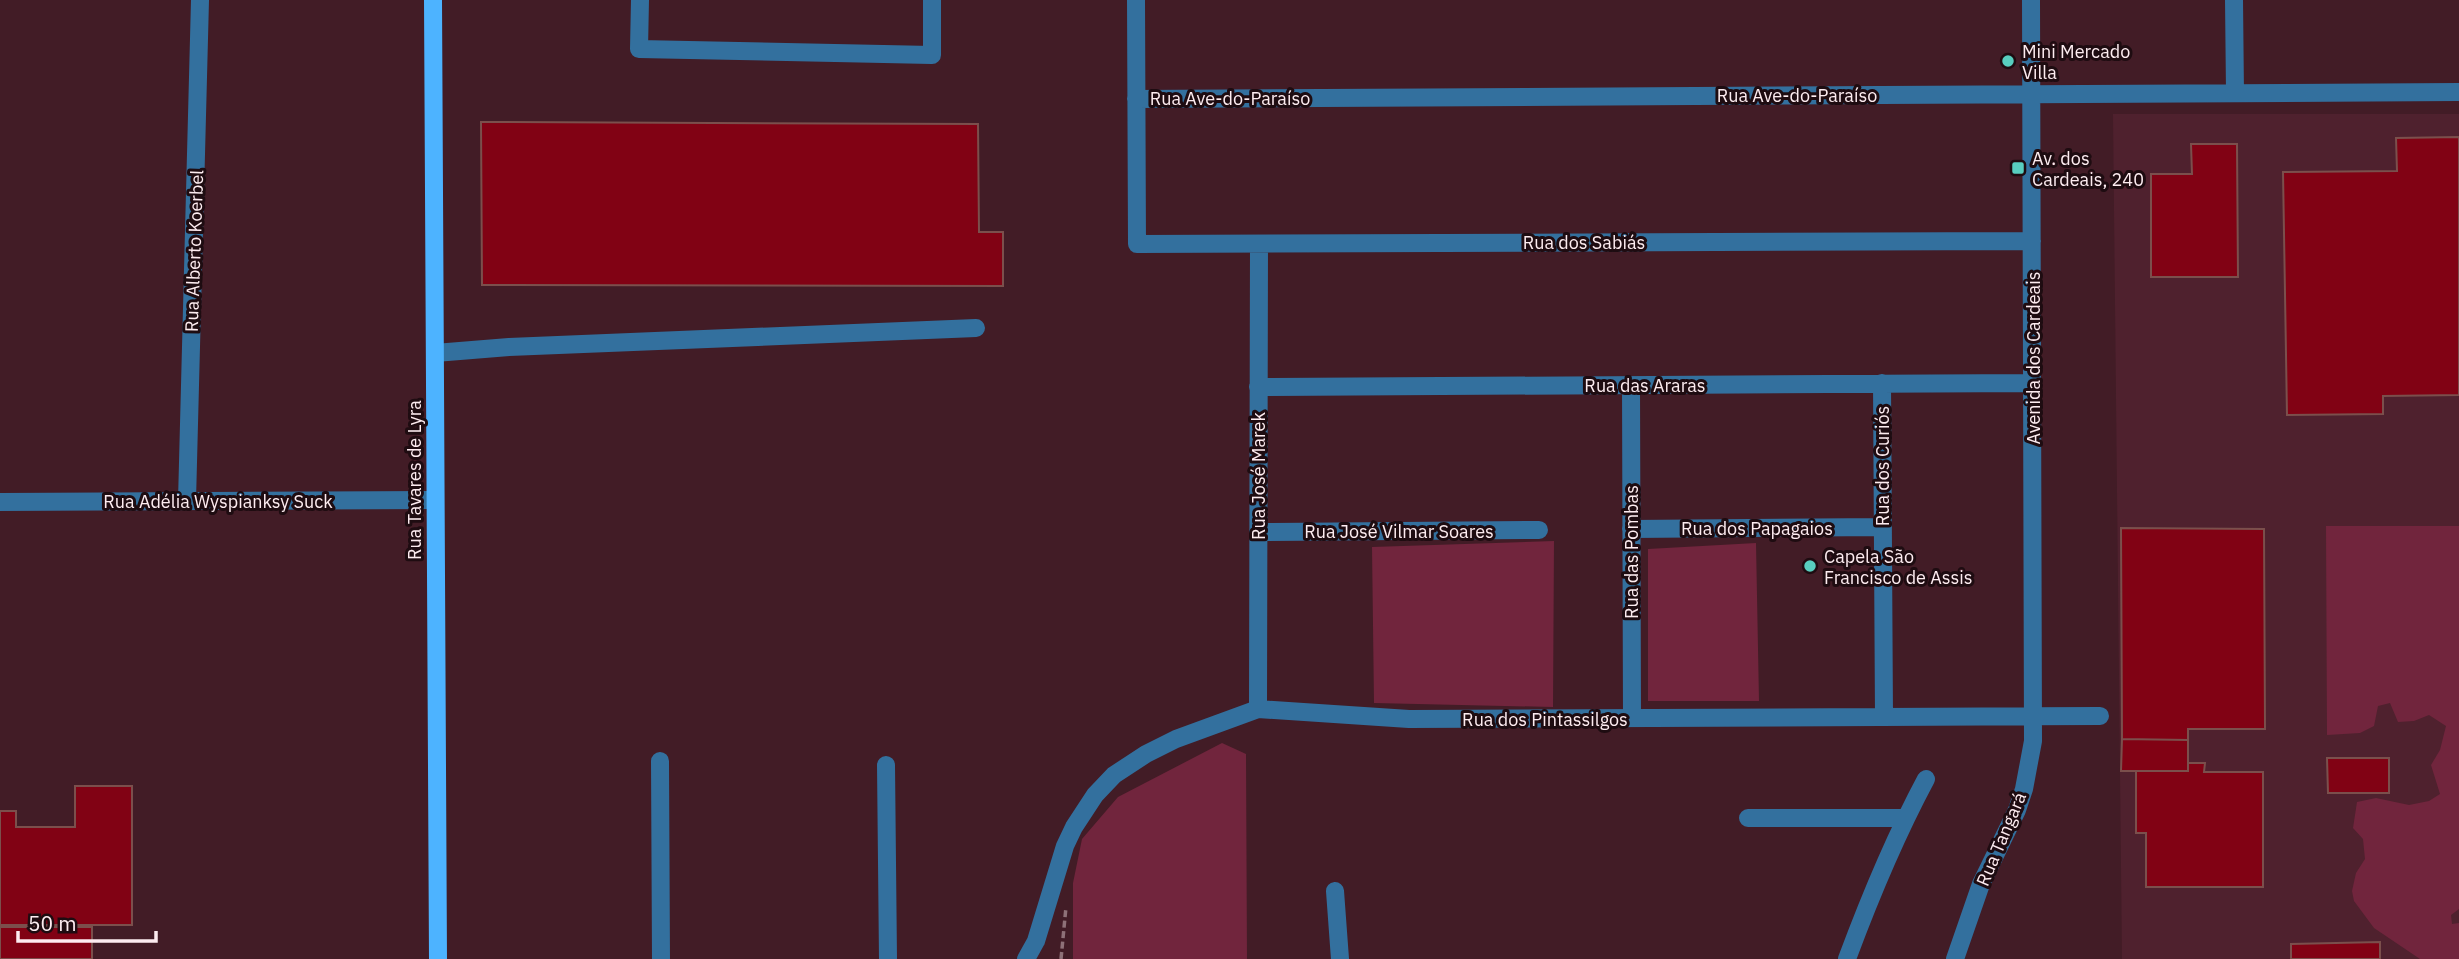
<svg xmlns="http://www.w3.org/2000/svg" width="2459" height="959" font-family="'IBM Plex Sans',sans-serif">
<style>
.built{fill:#4f212e}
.green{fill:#71253d}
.building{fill:#810214;stroke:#7b4f4c;stroke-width:2}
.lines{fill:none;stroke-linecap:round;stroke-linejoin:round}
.path{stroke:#8e7178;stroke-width:3.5;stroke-dasharray:7 3.5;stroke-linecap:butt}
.minor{stroke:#33709e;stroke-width:18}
.major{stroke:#4db3ff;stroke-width:18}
.poi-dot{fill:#58cebf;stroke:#1e0c11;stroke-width:2.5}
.labels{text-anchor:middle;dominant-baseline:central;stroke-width:6;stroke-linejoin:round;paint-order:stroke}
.poi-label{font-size:18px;fill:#fdecf0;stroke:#1e0c11;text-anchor:start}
.street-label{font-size:18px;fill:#fdecf0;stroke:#1e0c11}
</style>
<rect width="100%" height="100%" fill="#421c26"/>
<path class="built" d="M2113,114h346v845h-337z"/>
<path class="green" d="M2326,526h133v383l-8,6 1,9 7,-1v36h-39l-46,-31 -20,-27 -2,-10 4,-18 9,-14 -2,-20 -10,-11 4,-26 19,-4 33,7 20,-4 11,-7 -9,-29 9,-15 6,-24 -17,-11 -15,6 -16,1 -8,-19 -12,3 -4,20 -14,7 -33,2z
M1554,541l-1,166 -179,-4 -2,-156z
M1756,543l3,158h-111v-152z
M1222,743l24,11 1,205h-174v-76l9,-44 36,-42z"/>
<path class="building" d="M481,122l497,2 1,108h24v54l-521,-1z
M2459,137v258l-76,1v18l-96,1 -4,-243 114,-1 -1,-33z
M2191,144h46l1,133h-87v-103h41z
M2121,528l143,1 1,200h-77v11l-66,-1z
M2122,739l66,1v31h-67z
M2327,758h62v35h-61z
M2188,763h17l-1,9h59v115h-117v-54h-10v-62h52z
M75,786h57v139h-132v-114h16v16h59z
M0,927h92v32h-92z
M2380,942v17h-89v-15z"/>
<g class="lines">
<path class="path" d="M1061,959l5,-52"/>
<path class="minor" d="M640,0l-1,49 293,6v-55
M1136,0l1,244 895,-3
M2234,0l1,93
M1136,99l1323,-7
M435,353l74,-6 467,-19
M1882,383l2,334
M1631,385l1,333
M1258,387l775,-4
M187,501l13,-501
M0,502l435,-2
M1631,529l252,-2
M1258,532l281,-2
M1258,709l1,-465
M660,761l1,198
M886,765l2,194
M1748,818h157
M1335,891l5,68
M1026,959l10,-18 29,-95 9,-19 21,-32 19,-20 32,-21 30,-15 82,-30 151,10 691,-3
M1847,959c23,-62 48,-122 79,-180
M1955,959l26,-75 36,-74 7,-21 9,-48 -2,-741"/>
<path class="major" d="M433,0l5,959"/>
</g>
<g class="poi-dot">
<circle cx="2008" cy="61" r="7"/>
<rect x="2011" y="161" width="14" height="14" rx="3.5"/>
<circle cx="1810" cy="566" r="7"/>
</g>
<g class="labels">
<g class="poi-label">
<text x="2022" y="51">Mini Mercado<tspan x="2022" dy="21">Villa</tspan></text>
<text x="2032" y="158">Av. dos<tspan x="2032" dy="21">Cardeais, 240</tspan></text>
<text x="1824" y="556">Capela São<tspan x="1824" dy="21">Francisco de Assis</tspan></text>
</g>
<g class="street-label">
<text x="1797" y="95">Rua Ave-do-Paraíso</text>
<text x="1230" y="98">Rua Ave-do-Paraíso</text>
<text x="1584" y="242">Rua dos Sabiás</text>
<text transform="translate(194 251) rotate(-88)">Rua Alberto Koerbel</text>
<text transform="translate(2033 358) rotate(-90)">Avenida dos Cardeais</text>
<text x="1645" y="385">Rua das Araras</text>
<text transform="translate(1882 466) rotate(-90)">Rua dos Curiós</text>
<text transform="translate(1258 476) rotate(-90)">Rua José Marek</text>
<text transform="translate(414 480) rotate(-90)">Rua Tavares de Lyra</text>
<text x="218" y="501">Rua Adélia Wyspianksy Suck</text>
<text x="1757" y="528">Rua dos Papagaios</text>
<text x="1399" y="531">Rua José Vilmar Soares</text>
<text transform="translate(1631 552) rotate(-90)">Rua das Pombas</text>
<text x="1545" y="719">Rua dos Pintassilgos</text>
<text transform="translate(2001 839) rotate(-67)">Rua Tangará</text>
</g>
</g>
<path d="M18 931v10h138v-10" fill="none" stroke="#fdecf0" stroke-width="3.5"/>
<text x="28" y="931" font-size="21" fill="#fdecf0" stroke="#1e0c11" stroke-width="5" paint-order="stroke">50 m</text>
</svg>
